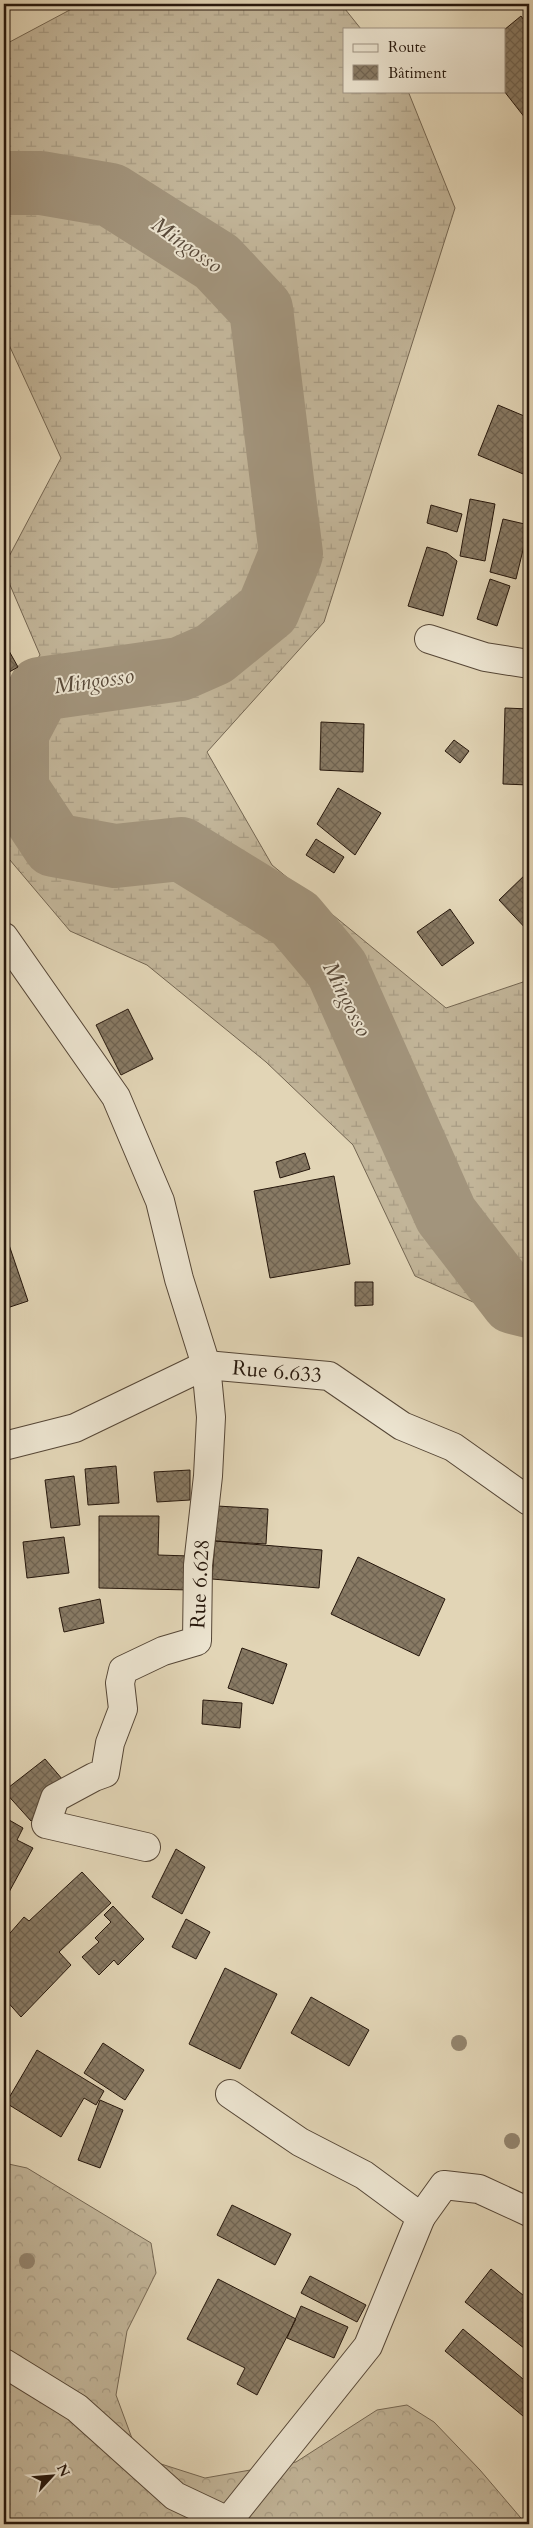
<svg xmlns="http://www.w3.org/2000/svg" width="533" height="2528" font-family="Cardo,serif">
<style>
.forest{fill:url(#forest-crowns);stroke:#746652}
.wetland{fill:url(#wetland-marsh);stroke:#746652}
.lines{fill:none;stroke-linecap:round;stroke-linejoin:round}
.river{stroke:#a2947c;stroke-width:64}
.building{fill:url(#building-cross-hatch);stroke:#26170c}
.minor-casing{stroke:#554636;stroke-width:30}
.minor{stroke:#ece4d0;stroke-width:28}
.tree{fill:#948670}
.labels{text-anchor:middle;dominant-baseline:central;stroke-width:4;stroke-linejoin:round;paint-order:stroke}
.street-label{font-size:21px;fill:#26170c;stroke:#ece4d0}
.water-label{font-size:22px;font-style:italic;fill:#584939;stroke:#ece4d0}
</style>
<defs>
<pattern id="forest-crowns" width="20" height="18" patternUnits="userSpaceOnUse" patternTransform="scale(1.25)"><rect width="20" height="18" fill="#c2b599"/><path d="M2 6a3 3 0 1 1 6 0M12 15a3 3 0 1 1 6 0" fill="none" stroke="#a79b83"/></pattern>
<pattern id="wetland-marsh" width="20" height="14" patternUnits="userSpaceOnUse" patternTransform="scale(1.25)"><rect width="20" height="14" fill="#c2b599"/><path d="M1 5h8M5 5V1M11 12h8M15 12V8" fill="none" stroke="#a79b83"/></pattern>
<pattern id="building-cross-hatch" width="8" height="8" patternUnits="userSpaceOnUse" patternTransform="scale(1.25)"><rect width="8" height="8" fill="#887a64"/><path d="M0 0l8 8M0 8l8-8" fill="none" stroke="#6f6351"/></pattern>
</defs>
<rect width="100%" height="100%" fill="#e2d5b6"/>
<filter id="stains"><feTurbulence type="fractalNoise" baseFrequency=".004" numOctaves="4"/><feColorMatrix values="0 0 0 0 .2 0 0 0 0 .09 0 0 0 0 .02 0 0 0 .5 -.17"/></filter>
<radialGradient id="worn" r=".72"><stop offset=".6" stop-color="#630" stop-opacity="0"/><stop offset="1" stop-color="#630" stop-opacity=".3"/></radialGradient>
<path class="forest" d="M4,2163l23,5 124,75 5,30 -29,58 -11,64 17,46 25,22 47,15 91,-16 81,-52 30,-5 27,17 46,48 46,54h-522z"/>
<path class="wetland" d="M81,4h260l20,25h-17v62h64l47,117 -131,414 -117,130 65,113 174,143 83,-28v347l-114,-51 -62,-131 -87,-83 -119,-97 -77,-34 -66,-78v-144l36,-54 -36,-84v-5l57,-108 -57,-124v-289z"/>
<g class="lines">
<path class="river" d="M4,183h37l70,12 106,67 44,47 30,245 -23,56 -54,44 -34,15 -140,20 -23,44v56l37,56 61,11 66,-7 114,70 42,50 109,246 67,87 16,4"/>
</g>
<path class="building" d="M521,16l8,11v96l-25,-32v-61z
M498,405l31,13 -1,58 -50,-21z
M470,499l25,5 -10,57 -25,-5z
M431,505l31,9 -5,18 -30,-9z
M503,519l26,6 -13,54 -26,-7z
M427,547l20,6 10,8 -14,55 -35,-10z
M490,579l20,7 -13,40 -20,-7z
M4,642l14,25 -14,8z
M505,708l24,1v76l-26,-1z
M321,722l43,2 -1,48 -43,-2z
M454,740l15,11 -9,12 -15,-12z
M338,788l43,25 -26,42 -38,-31z
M316,839l28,18 -10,16 -28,-18z
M529,871v61l-30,-32z
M450,909l24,34 -32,23 -25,-34z
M128,1009l25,50 -32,16 -25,-50z
M305,1153l5,16 -30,9 -4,-16z
M334,1176l16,88 -80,14 -16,-87z
M4,1230l24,71 -24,8z
M355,1282h18v23l-18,1z
M116,1466l3,37 -31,2 -3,-36z
M190,1470v30l-33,2 -3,-30z
M74,1476l6,49 -29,3 -6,-48z
M217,1506l51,3 -2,35 -51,-3z
M99,1516h60l-1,39 32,1 1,34 -92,-2z
M64,1537l5,36 -42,5 -4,-36z
M215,1541l107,9 -3,38 -107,-9z
M358,1557l87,42 -26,57 -88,-42z
M100,1599l4,24 -40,9 -5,-24z
M242,1648l45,16 -14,40 -45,-16z
M203,1700l39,3 -2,25 -38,-4z
M45,1759l24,28 -38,34 -27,-30z
M4,1817l19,11 -6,12 16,8 -25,46 -4,-3z
M176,1849l29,18 -23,47 -30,-17z
M82,1872l29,31 -52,49 12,13 -50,52 -17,-19v-58l20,-23 5,4z
M113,1906l31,33 -26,26 -4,-5 -15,15 -17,-18 17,-15 -4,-4 16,-16 -7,-7z
M186,1919l24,13 -14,27 -24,-12z
M225,1968l52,26 -37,75 -51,-25z
M311,1997l58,33 -20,36 -58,-33z
M103,2043l41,27 -19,30 -41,-27z
M37,2050l67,41 -8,14 -12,-7 -23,39 -55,-34z
M100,2100l23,10 -23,58 -22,-8z
M232,2205l59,29 -16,31 -58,-30z
M491,2269l38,31v52l-64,-50z
M310,2276l56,29 -9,17 -56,-29z
M218,2279l78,40 -39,76 -20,-11 8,-16 -58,-29z
M301,2306l47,21 -14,31 -47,-20z
M463,2329l66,55v37l-84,-70z"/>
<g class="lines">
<defs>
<g id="minor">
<path d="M429,639l56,18 44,7"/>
<path d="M4,937l112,160 44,104 19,78 27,86 5,52 -3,59 -10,89 -1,76 -34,10 -40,19 -3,13 3,26 -13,34 -5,30 -11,4 -39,21 -9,26 100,23"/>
<path id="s1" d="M4,1446l71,-18 131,-63 123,11 73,50 51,21 76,54"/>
<path d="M421,2217l23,-32 35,4 50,23"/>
<path d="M4,2363l73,45 98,88 53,25 2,3"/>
<path d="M228,2521l140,-175 53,-129 -57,-42 -64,-33 -70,-48"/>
</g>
</defs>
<use href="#minor" class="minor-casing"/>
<use href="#minor" class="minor"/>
</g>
<g class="tree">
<circle cx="459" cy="2043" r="8"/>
<circle cx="512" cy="2141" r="8"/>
<circle cx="27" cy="2261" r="8"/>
</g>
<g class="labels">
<g class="street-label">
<text stroke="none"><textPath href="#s1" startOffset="290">Rue 6.633</textPath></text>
<text transform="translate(200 1584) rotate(-87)">Rue 6.628</text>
</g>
<g class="water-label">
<text transform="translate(187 245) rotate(35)">Mingosso</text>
<text transform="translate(94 681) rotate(-8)">Mingosso</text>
<text transform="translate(347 999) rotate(63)">Mingosso</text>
</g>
</g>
<rect width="533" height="2528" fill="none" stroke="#e2d5b6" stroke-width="20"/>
<rect x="5" y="5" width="523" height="2518" fill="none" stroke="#26170c" stroke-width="2.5"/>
<rect x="10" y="10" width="513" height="2508" fill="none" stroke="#26170c"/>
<rect x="343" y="28" width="162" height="65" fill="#ece4d0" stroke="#9d9282"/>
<rect x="353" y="44" width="25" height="8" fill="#ece4d0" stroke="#9d9282"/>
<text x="388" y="52" font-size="15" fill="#26170c">Route</text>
<rect x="353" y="65" width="25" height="15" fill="url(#building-cross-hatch)" stroke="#9d9282"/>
<text x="388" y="78" font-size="15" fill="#26170c">Bâtiment</text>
<g transform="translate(52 2476) rotate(64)" stroke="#ece4d0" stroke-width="4" paint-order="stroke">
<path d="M0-4L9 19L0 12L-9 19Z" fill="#26170c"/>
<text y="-8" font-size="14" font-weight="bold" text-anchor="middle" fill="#26170c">N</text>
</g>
<rect width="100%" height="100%" filter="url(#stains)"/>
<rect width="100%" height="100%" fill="url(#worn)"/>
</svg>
